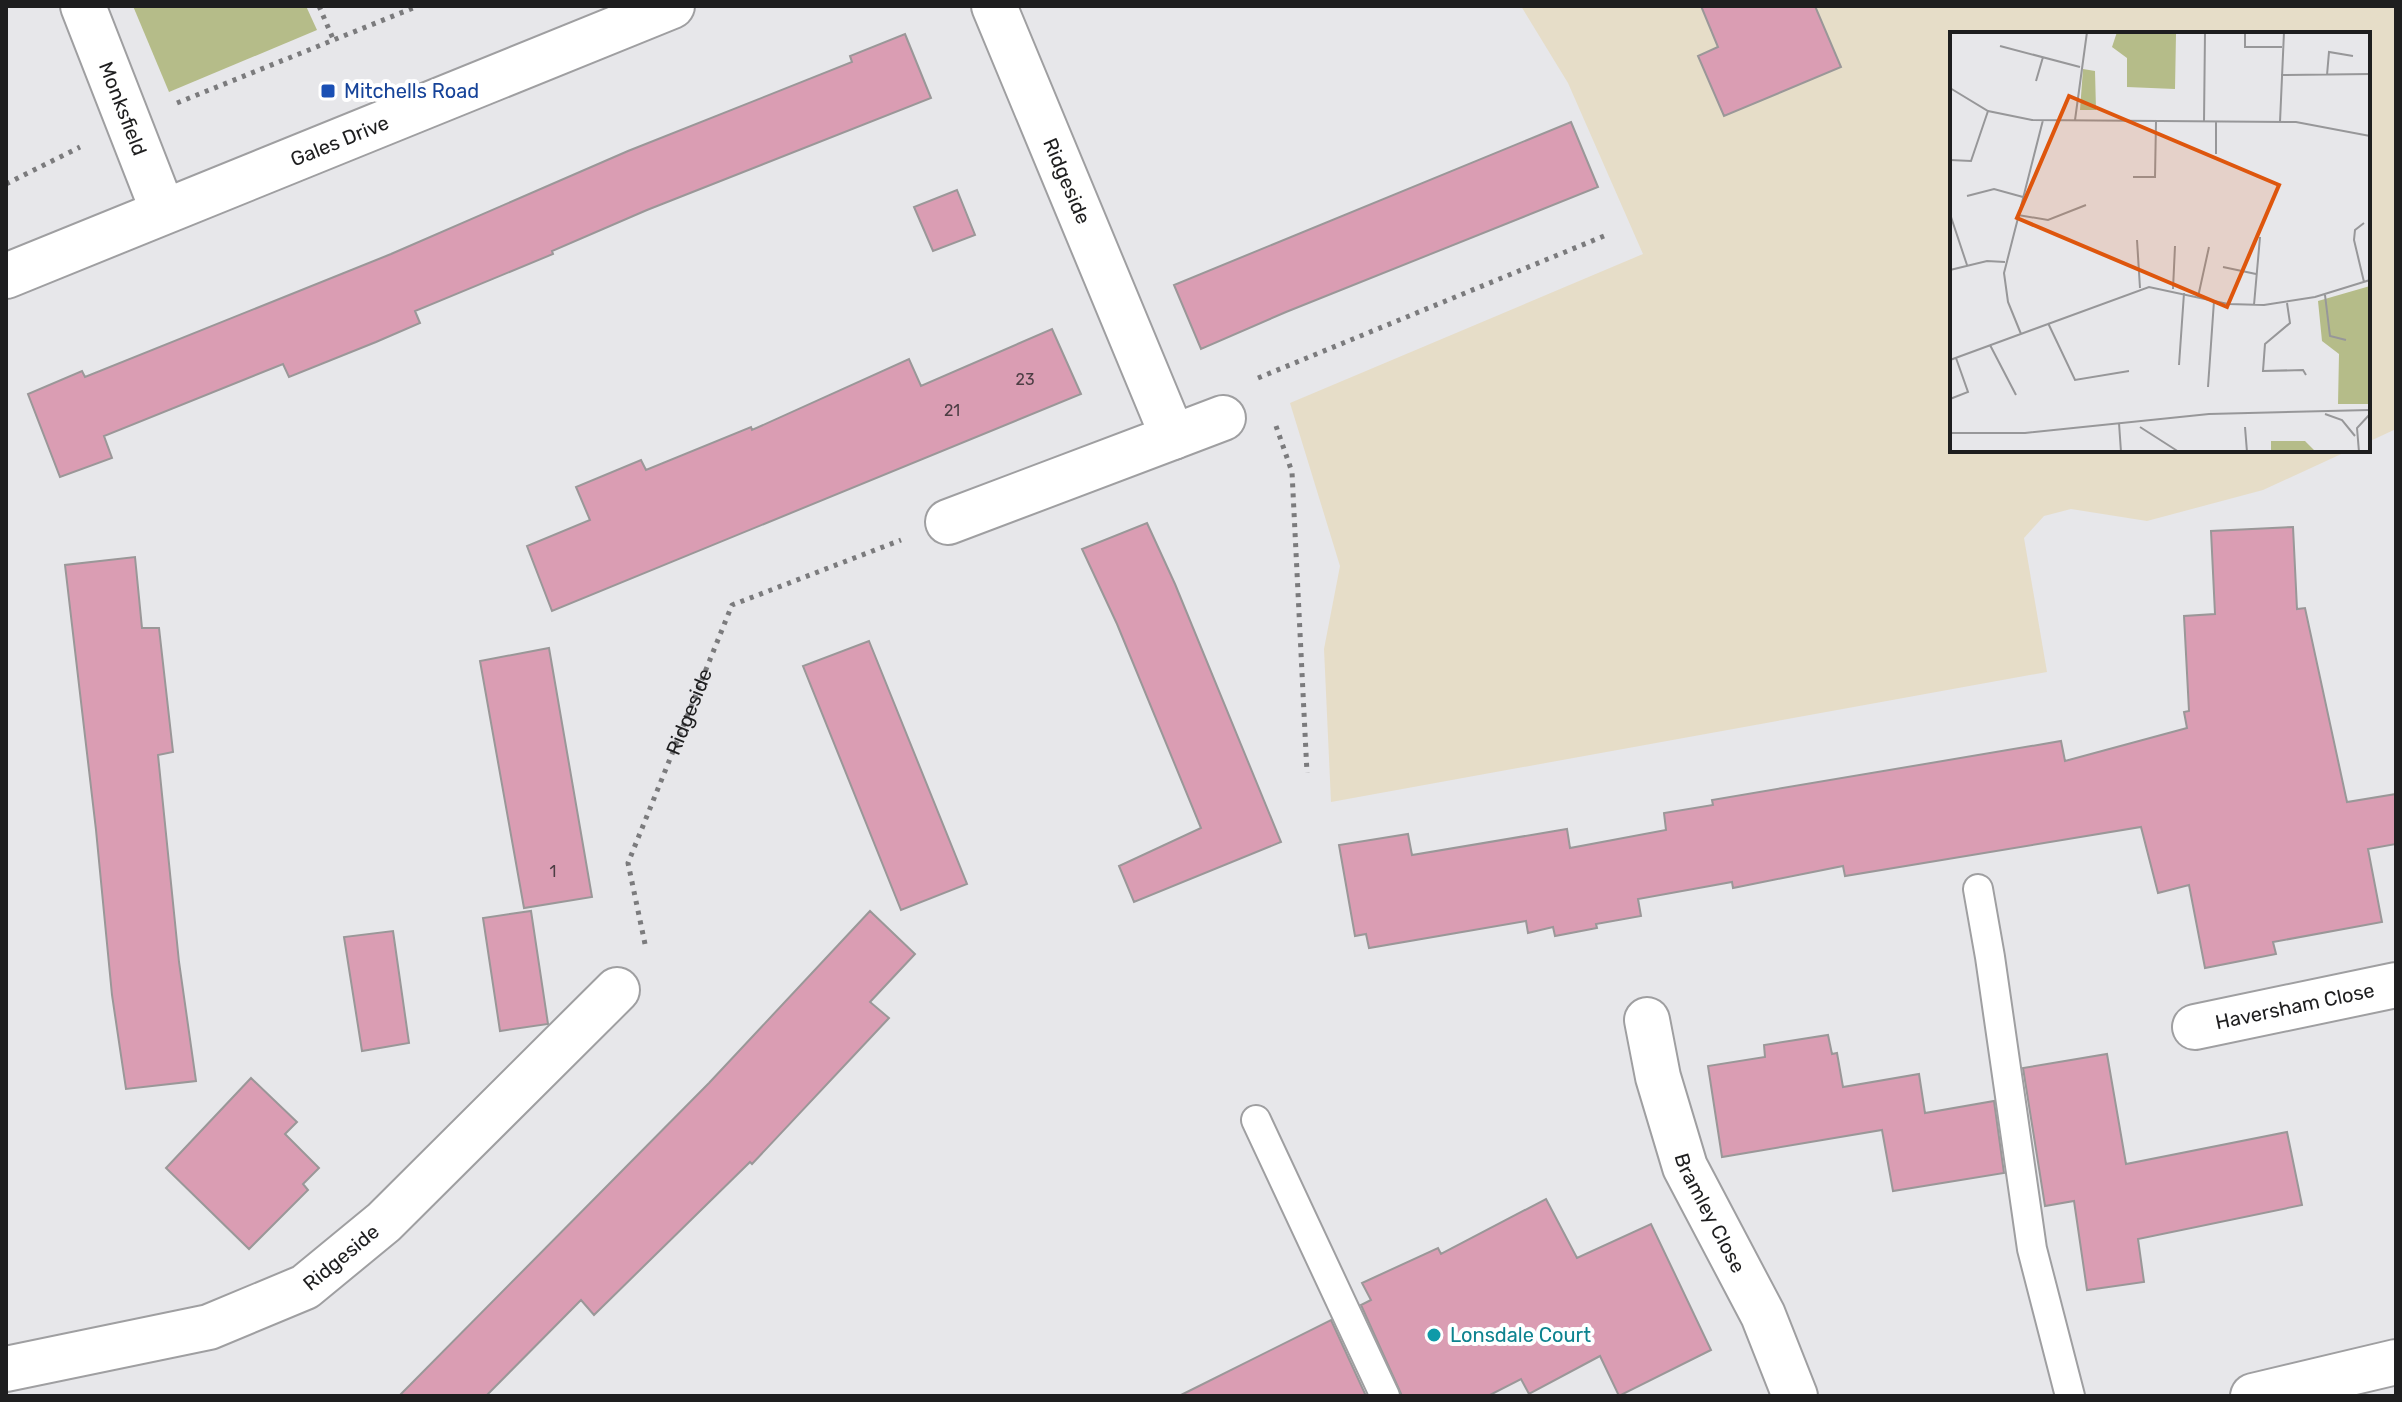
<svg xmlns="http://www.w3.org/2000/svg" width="2402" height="1402" font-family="Rubik,sans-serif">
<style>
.education{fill:#e6ddc8}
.green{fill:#b5bc89}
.building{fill:#da9db3;stroke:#9a9798;stroke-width:2}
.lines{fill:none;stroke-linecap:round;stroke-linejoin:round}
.service-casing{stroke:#9f9fa1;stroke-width:32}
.minor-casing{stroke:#9f9fa1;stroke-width:48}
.path{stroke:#7b7b7d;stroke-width:5;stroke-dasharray:4 6;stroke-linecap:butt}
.service{stroke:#fff;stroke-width:28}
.minor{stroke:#fff;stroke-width:44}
.transit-dot{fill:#1a4fb4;stroke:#fff;stroke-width:3}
.culture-dot{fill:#0f9aa8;stroke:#fff;stroke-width:3}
.labels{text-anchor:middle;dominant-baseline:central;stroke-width:8;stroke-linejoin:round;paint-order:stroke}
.number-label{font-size:16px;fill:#4d3e44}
.transit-label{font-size:20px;fill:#164399;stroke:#fff;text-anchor:start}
.street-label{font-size:20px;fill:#1e1e1f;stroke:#fff}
.culture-label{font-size:20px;fill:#0d838f;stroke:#fff;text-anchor:start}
.inset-road{fill:none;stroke:#979799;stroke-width:2}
.view{fill:#de560d;fill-opacity:0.15;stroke:#de560d;stroke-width:4}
.inset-edge{fill:none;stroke:#1e1e1f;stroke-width:4}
</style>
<rect width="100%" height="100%" fill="#e7e7ea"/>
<path class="education" d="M1521,6h875v423l-28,13v-408h-416v416h398l-87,40 -116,31 -76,-12 -27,7 -20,22 23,134 -716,130 -7,-153 16,-83 -50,-163 353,-149 -75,-171z"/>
<path class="green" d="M133,6h173l11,24 -148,62z"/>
<path class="building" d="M1701,6h114l26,61 -117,49 -26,-60 20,-9z
M905,34l26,64 -284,112 -95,41 1,3 -138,57 5,12 -44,19 -87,35 -6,-13 -179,72 8,22 -52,19 -32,-83 54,-23 3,6 306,-123 237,-103 224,-89 -2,-6z
M1571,122l27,65 -312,125 -85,37 -27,-64z
M957,190l18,45 -42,16 -19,-44z
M1052,329l29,65 -529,217 -25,-65 63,-26 -14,-33 65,-27 5,10 105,-43 1,3 157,-71 12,27z
M1147,523l28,61 106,258 -147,60 -15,-36 82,-38 -84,-204 -35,-75z
M2293,527l4,82 8,-1 42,194 49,-8v50l-28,5 14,73 -109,20 3,12 -71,14 -16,-83 -31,8 -17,-66 -296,49 -2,-10 -110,22 -1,-6 -94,17 3,17 -45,8 1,4 -42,8 -2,-9 -25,6 -2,-12 -157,27 -3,-14 -11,2 -16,-91 69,-11 4,21 155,-26 3,19 96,-18 -2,-17 49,-8 -1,-5 349,-59 4,20 122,-33 -3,-16 5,-1 -5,-95 31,-2 -4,-83z
M135,557l7,71h17l14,124 -15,3 21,207 17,119 -70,8 -14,-94 -16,-165 -31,-265z
M869,641l98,243 -66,26 -98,-244z
M549,648l43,249 -68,11 -44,-247z
M531,911l17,113 -48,7 -17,-113z
M870,911l45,43 -45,48 19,16 -137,146 -2,-2 -156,153 -13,-15 -95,96h-87l310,-313z
M393,931l16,112 -47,8 -18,-114z
M1828,1035l4,19 5,-1 6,34 76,-13 6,39 69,-12 10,72 -111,18 -11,-61 -160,27 -14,-91 57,-9 -1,-12z
M2107,1054l19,110 161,-32 15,73 -164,34 6,43 -57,8 -13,-89 -29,5 -22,-138z
M251,1078l46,44 -12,12 34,34 -16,16 5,6 -59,59 -83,-81z
M1546,1199l31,59 74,-34 60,126 -92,46 -19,-40 -71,38 -8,-15 -33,17h-86l-41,-91 10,-5 -9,-17 76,-35 3,6z
M1331,1320l35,76h-187z"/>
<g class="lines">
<defs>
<path id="service" d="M1978,889l12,68 42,292 38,147
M1256,1120l129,276"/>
<g id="minor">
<path id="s2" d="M83,6l80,205"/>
<path id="s3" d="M6,276l666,-270"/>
<path d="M1173,437l50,-19"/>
<path d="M948,522l225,-85 -179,-431"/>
<path id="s4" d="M1647,1020l11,57 27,90 78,148 32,81"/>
<path id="s5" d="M2195,1027l201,-42"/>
<path id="s6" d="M6,1369l203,-42 96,-40 79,-65 233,-232"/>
<path d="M2253,1396l143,-34"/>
</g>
</defs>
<use href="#service" class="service-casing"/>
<use href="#minor" class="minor-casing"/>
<g class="path">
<path d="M319,6l15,35"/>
<path d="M177,103l241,-97"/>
<path d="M6,184l74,-37"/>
<path d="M1258,378l346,-142"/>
<path d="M1276,426l16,46 15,301"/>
<path id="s1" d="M645,944l-17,-81 104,-258 169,-65"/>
</g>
<use href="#service" class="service"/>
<use href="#minor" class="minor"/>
</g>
<rect class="transit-dot" x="320" y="83" width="16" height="16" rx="4"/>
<circle class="culture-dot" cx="1434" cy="1335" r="8"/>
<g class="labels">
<g class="number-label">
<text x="1025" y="379">23</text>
<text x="952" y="410">21</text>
<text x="553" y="871">1</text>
</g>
<g class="transit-label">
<text x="344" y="91">Mitchells Road</text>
</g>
<g class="street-label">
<text stroke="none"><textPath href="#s2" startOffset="110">Monksfield</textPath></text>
<text stroke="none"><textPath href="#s3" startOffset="360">Gales Drive</textPath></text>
<text transform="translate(1067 181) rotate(67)">Ridgeside</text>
<text stroke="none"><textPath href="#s1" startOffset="246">Ridgeside</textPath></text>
<text stroke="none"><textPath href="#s5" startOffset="102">Haversham Close</textPath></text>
<text stroke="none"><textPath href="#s4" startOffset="204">Bramley Close</textPath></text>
<text stroke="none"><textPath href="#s6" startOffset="358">Ridgeside</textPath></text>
</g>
<g class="culture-label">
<text x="1450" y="1335">Lonsdale Court</text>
</g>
</g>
<g transform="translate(1950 32)">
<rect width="420" height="420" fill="#e7e7ea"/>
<path d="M167,0l59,2 -1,55 -48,-2v-29l-15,-11zM133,37l12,2 1,39h-16zM420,254v118h-32l1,-50 -17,-13 -4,-40zM321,409h34l11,11h-45z" fill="#b5bc89"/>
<path class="inset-road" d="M295,0v15h37M50,14l80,21M331,43l89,-1M377,43l2,-23 24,4M86,49l7,-24M0,56l38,23 44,9 264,2 74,14M125,88l12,-88M254,90l1,-90M266,90v32M330,90l4,-90M0,128l21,1 17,-50M183,145h22l1,-55M17,164l27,-7 29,8M0,182l17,51M68,183l30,5 38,-15M414,191l-9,7 -1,10 10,42M187,208l3,48M273,235l33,7M0,238l37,-9 18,1M223,257l2,-43M375,263l5,41 16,4M248,265l11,-50M337,271l3,20 -25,21 -2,27 40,-1 3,5M304,273l6,-68M98,291l27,57 54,-9M71,302l-13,-32 -4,-29 39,-153M40,313l26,50M0,328l199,-73 79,17 36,1 51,-8 55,-17M229,333l5,-72M258,355l6,-86M0,367l18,-7 -12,-34M375,382l17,6 13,16M169,391l2,29M190,395l39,25M295,395l2,25M0,401h75l184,-19 161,-4M409,420l-2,-24 13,-14"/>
<path class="view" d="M119,64l210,89 -52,122 -210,-89z"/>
<rect width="420" height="420" class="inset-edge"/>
</g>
<rect width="2402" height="1402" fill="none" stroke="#1e1e1f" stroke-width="16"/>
</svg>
